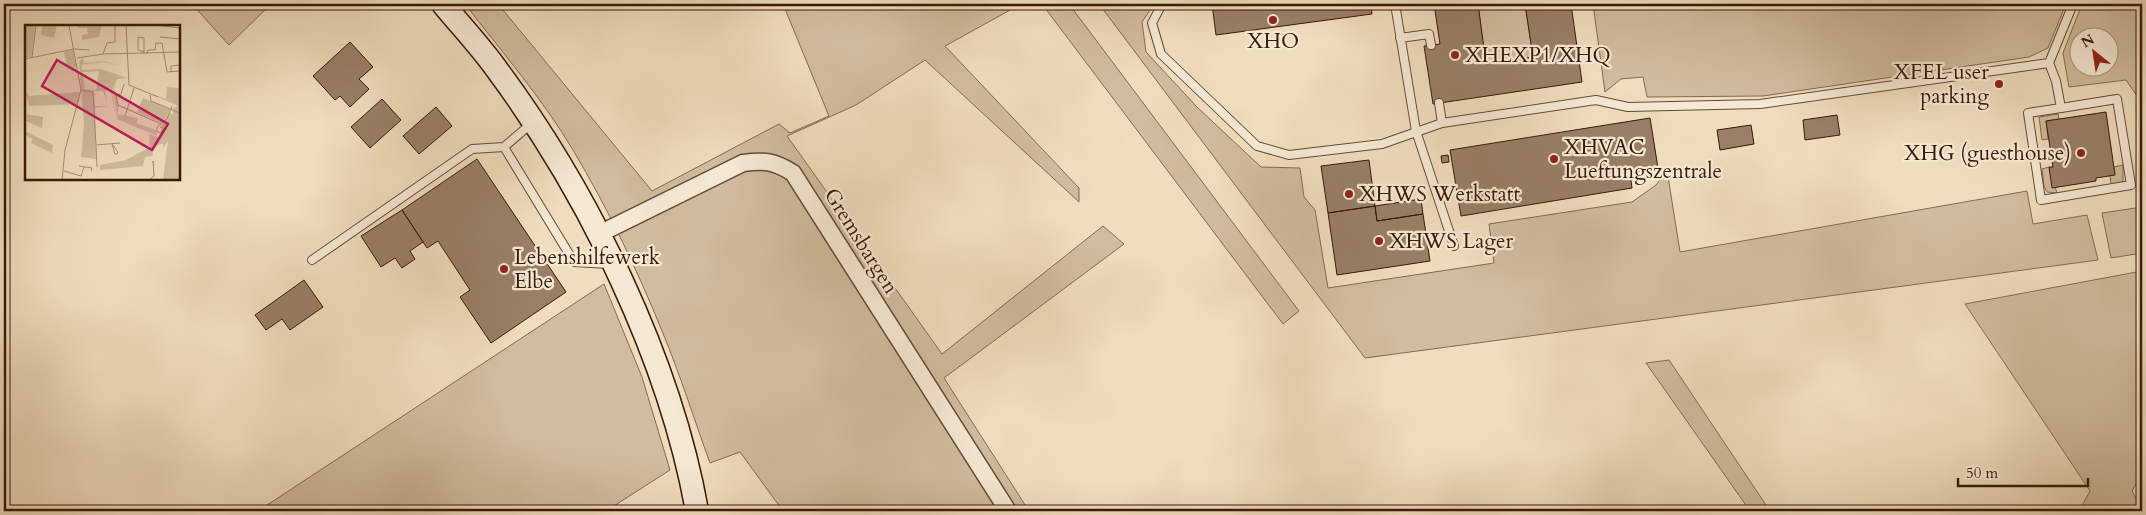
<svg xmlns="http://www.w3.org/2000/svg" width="2146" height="515" font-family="Cardo,serif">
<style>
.green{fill:#d0bc9e;stroke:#856a53;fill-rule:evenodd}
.building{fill:#987f66;stroke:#3a1908}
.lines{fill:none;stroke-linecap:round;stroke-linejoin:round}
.service-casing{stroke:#674a35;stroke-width:10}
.minor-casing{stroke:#674a35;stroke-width:19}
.secondary-casing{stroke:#3a1908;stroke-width:25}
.service{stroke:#f5e9d4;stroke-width:8}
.minor{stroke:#f5e9d4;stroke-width:16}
.secondary{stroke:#f5e9d4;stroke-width:22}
.poi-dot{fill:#8f2418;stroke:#f5e9d4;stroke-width:2}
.labels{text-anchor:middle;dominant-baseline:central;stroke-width:4.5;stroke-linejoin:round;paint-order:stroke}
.poi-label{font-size:21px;fill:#3a1908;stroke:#f5e9d4;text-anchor:start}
.street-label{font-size:21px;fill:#3a1908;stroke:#f5e9d4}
.inset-road{fill:none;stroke:#a78f75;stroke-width:1}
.view{fill:#c2185b;fill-opacity:0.15;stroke:#c2185b;stroke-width:2.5}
.inset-edge{fill:none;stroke:#3a1908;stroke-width:2.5}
</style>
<rect width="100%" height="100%" fill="#efddbd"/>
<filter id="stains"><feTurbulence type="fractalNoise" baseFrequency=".004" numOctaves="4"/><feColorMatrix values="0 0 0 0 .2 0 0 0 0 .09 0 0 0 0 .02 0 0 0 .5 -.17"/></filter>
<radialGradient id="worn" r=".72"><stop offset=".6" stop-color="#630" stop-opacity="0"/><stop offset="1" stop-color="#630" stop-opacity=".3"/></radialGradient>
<path class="green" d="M192,4h79l-42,41z
M465,4h33l154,187 127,-67 11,9 39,-17 -46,-112h238l-76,42 134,142v14l-154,-142 -69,45 -69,31 155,218 161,-128 21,18 -180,134 85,133h-246l-43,-59 -30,11c-16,-44 -30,-89 -48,-132 -25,-62 -55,-124 -89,-181 -31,-52 -72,-99 -108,-146z
M1042,4h27l230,307 -16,13z
M1099,4h55l-12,18 4,30 51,55 64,60 39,1 4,29 11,13 13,78 166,-25 -5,-39 143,-22 24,-17 11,-15 13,82 347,-61 6,33 54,-9 11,45 -733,98z
M1478,4h47l8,53 -47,7z
M1593,4h473l-18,44 -19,9 -266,39 -116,1 -4,-20 -22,2 -16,13z
M2082,4h60v136l-5,-44 -11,-16 -57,7 -6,-34zM2078,38h30v30h-30z
M2058,114l1,5 -13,2 2,18 -6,1 -3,-23z
M2123,165v16l-5,3 -7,1 -1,-10 5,-1 -1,-7z
M2049,167l8,26 -10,-1 -3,-6 -2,-17z
M2142,207v46l-31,5 -9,-45z
M2142,271v202l-10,18 10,20h-63l11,-20 -125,-187z
M604,284l38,93 28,93 -64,41h-348z
M1669,360l101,151h-20l-104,-148z"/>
<path class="building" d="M1212,4h159l1,10 -156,21z
M1434,4h44l8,60 47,-7 -8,-53h46l11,78 -149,22 -9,-58 16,-2z
M350,42l23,25 -14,12 10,10 -19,18 -10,-11 -5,4 -22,-24z
M382,99l19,21 -31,28 -19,-21z
M436,107l16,19 -33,28 -16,-18z
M2106,112l9,63 -19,3v3l-44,7 -3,-21h4l-7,-46z
M1837,115l3,20 -35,5 -2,-20z
M1650,118l8,50 -28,5 2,15 -171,28 -11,-66z
M1751,125l3,19 -34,6 -3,-20z
M1448,155l1,7 -7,1 -1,-7z
M477,159l89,133 -75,51 -31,-46 10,-7 -32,-49 -11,7 -25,-38z
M1369,160l6,46 -47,7 -7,-47z
M1421,199l2,15 -46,7 -2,-15z
M1375,206l2,15 46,-7 7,47 -93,14 -9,-62z
M402,210l21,32 -13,9 5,8 -13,9 -7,-10 -14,9 -20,-31z
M304,280l19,27 -33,23 -8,-11 -16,11 -11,-15z"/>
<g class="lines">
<defs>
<path id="service" d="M1162,4l-10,19 9,31 96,92 32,9 93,-11 60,-21 154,-23 32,7 132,-3 289,-41
M1395,4l21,127 38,115
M1400,38l29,-4 2,11
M1439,103l3,20
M2061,108l56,-9 14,86 -90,15 -13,-87 33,-5 -5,-27 -7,-18 24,-59
M532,123l-28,24 70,115 35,2
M312,260l160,-111 32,-2"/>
<path id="minor" d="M599,234l144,-71c21,-3 31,-2 50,10l215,338"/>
<path id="secondary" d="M443,4c18,22 38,43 55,67 91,123 172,288 199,440"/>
</defs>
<use href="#service" class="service-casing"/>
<use href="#minor" class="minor-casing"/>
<use href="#secondary" class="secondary-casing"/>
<use href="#service" class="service"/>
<use href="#minor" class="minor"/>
<use href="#secondary" class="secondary"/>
</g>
<g class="poi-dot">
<circle cx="1273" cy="20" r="5"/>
<circle cx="1455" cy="55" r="5"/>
<circle cx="1999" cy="84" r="5"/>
<circle cx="2081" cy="153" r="5"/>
<circle cx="1554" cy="159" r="5"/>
<circle cx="1349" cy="194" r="5"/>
<circle cx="1379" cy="241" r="5"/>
<circle cx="504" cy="269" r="5"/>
</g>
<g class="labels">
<g class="poi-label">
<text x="1273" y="41" text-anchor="middle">XHO</text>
<text x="1465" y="55">XHEXP1/XHQ</text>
<text x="1989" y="72" text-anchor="end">XFEL user<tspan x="1989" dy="24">parking</tspan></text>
<text x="1564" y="147">XHVAC<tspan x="1564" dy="24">Lueftungszentrale</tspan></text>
<text x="2071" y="153" text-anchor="end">XHG (guesthouse)</text>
<text x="1359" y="194">XHWS Werkstatt</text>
<text x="1389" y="241">XHWS Lager</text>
<text x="514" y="257">Lebenshilfewerk<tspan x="514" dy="24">Elbe</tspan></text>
</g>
<g class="street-label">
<text transform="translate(861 241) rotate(58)">Gremsbargen</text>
</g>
</g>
<g transform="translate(25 25)">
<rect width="155" height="155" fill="#efddbd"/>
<path d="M0,0h10l-4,32 -6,1zM17,0h15l-3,13 -13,-3zM77,0l-3,12 -17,3v-5l6,-1 -1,-6h-9v-2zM48,25l4,17 -9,2 -4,-17zM58,33l1,5 19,-2 18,5 -18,-4 -21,3v5l19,-1 26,9 -10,1 -3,10 5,18 -2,7 21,4 -2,5 20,7 1,6 -40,-17 -4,-30 4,-11 -5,12 3,25 -4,-24h-6l2,11 -4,-11h-9l1,15h13l-13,2 1,51 -15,-2 3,-33 -5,-63zM74,46l-3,19 -11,-1 -3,-17zM142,62l13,1v24l-8,-3 6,-3 -33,-15 21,8zM0,64l4,7 51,-4 -2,12 -49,2zM118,73l27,11 -4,10 -5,4 -24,-11zM147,85l8,3v67h-17l5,-39 -5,7v-5l-11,5 1,8 -8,1 -2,9 -43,4v-5l26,-5 24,-13 -1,-13 15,5 -6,-3 4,-2 2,-6 -3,-2 9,-13 4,2zM2,89l16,3 -1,11 -16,-7zM0,106l28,14 -1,8 -21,-10 2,-4 -8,-4z" fill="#d0bc9e" fill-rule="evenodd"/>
<path class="inset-road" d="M101,0l3,60 29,12M130,0l25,3M135,12l20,2M78,29l4,-11 8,-1v-17M119,29v-16l-6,-1v13l6,2M122,29l1,-4h7l1,-7h6l5,29 13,-1M7,32l4,-32M52,33l26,-4 77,-2M0,34l49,-10 15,1M146,47v-6l9,-1M99,59l-3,10 -5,1 2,10 43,19M56,65l12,2 3,53 24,-2M125,70l1,6 29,12M100,91l9,-28M135,102l3,1 -2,5 -5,-2 2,-5 9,-7 5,-13M87,119l6,8 -1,2h-2zM71,121l1,21M54,141l13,2 -1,3M39,146l17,5 3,-9M125,154l4,-3 -1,-15 1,4M37,155l3,-30 16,-60 -12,-65M90,155h35"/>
<path class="view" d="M32,35l111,64 -16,26 -110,-64z"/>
<rect width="155" height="155" class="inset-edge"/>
</g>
<rect width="2146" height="515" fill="none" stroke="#efddbd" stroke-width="20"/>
<rect x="5" y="5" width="2136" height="505" fill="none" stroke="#3a1908" stroke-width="2.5"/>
<rect x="10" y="10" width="2126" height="495" fill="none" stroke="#3a1908"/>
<g transform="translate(2094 52) rotate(330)"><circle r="24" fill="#f5e9d4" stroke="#aa9682"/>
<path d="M0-4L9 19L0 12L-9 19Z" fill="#8f2418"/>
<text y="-8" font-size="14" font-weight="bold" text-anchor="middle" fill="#3a1908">N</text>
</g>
<path d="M1958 478v8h130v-8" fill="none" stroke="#3a1908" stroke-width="2.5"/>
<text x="1966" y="478" font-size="15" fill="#3a1908" stroke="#f5e9d4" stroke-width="4" paint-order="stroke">50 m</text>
<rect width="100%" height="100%" filter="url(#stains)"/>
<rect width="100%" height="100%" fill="url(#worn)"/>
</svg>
